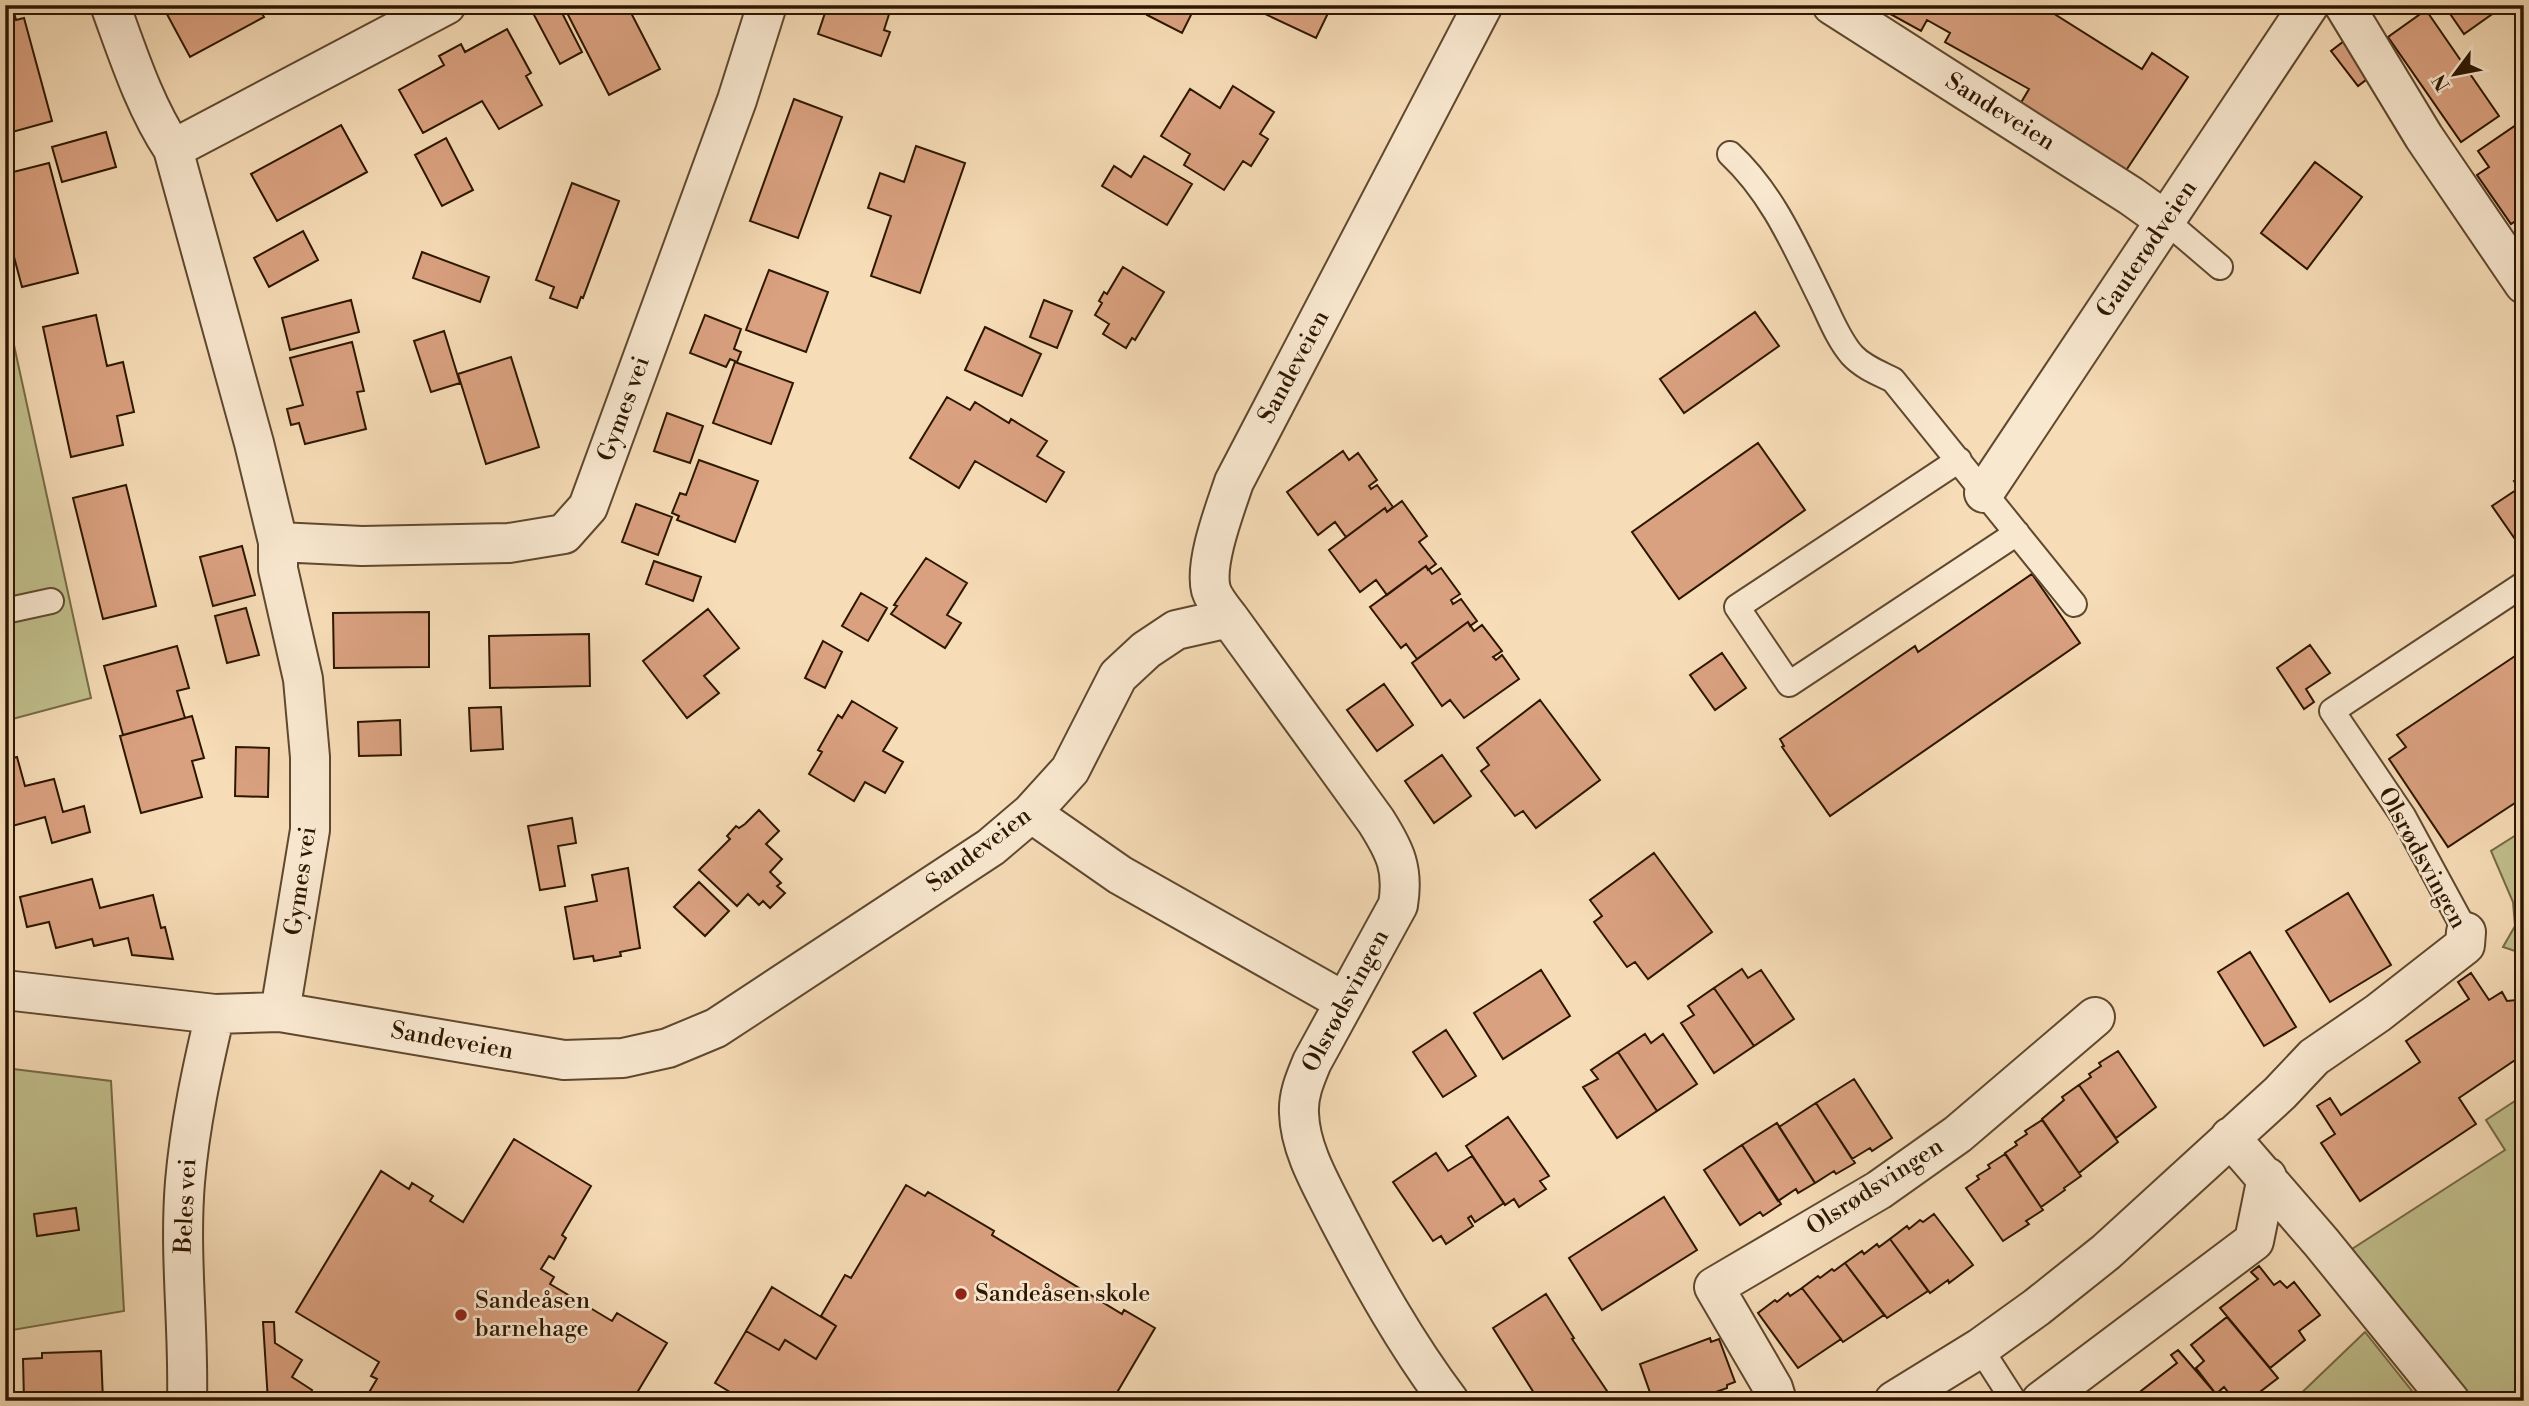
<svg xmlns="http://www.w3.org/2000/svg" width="2529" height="1406" font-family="'Libre Bodoni',serif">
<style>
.green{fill:#c0bf8c;stroke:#766a46;stroke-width:2}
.building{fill:#daa180;stroke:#2d1600;stroke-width:2}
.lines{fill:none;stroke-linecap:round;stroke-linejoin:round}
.service-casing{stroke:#5f482e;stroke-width:28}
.minor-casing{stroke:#5f482e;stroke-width:42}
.service{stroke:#f9e8d0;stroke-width:24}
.minor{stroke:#f9e8d0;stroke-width:38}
.poi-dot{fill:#8f2418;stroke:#f9e8d0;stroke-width:2.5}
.labels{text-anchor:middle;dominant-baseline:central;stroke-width:5;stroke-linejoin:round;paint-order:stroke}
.street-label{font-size:24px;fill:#2d1600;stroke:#f9e8d0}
.poi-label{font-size:24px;fill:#2d1600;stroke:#f9e8d0;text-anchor:start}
</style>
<rect width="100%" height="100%" fill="#f6dcb7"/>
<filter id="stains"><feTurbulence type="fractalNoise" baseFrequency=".00286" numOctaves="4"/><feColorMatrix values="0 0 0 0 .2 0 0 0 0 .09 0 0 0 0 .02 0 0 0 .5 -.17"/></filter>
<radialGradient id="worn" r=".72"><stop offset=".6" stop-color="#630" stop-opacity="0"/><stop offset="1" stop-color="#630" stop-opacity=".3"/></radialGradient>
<path class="green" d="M5,304l86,394 -86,23z
M2524,830v124l-21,-7 12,-21 -2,-24 -22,-51z
M5,1068l106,13 13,230 -112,19 -7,71z
M2524,1095v306h-55l-117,-152 153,-99 -19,-30z
M2365,1332l55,69h-127z"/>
<path class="building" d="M5,5h7l4,15 8,-2 28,103 -47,13z
M162,5h108l-10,5 4,7 -74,40z
M552,5h6l24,47 -22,12 -26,-49z
M563,5h64l33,64 -51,26z
M835,5h57l-8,25 6,2 -9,24 -63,-22 9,-27 6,2z
M1152,5h35l7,4 -12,24 -35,-18z
M1246,5h86l-16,33z
M1874,5h166l102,64 10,-16 36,24 -63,95 -106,-66 10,-17 -84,-47 5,-9 -23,-13 -6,11z
M2444,5h61l-41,29z
M2426,10l73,106 -38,26 -73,-105z
M507,29l24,44 -5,3 16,29 -43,24 -17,-28 -59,32 -24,-43 45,-25 -5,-9 22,-12 4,8z
M2352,35l27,35 -21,16 -27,-35z
M1233,86l41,26 -14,22 8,5 -17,27 -8,-5 -19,29 -40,-25 6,-11 -29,-18 29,-47 30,19z
M794,99l48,18 -44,121 -48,-17z
M2519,123l5,7v99l-7,-9 -6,4 -34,-49 12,-8 -11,-16z
M341,125l26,47 -90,49 -26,-47z
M106,132l10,35 -54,15 -10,-35z
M446,138l27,52 -31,16 -27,-51z
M916,146l49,17 -45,130 -49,-17 20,-60 -23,-8 12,-35 24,9z
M1144,156l48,28 -25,41 -65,-39 12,-20 17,11z
M2315,162l47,35 -55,72 -46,-36z
M49,163l29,110 -56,14 -17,-64v-49z
M572,183l47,18 -36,97 -2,-1 -4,11 -27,-10 4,-11 -18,-7z
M303,231l15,29 -49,27 -15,-29z
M422,252l67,25 -9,25 -67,-24z
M1123,267l41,25 -29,48 -3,-2 -6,10 -23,-14 6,-10 -14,-9 7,-12 -3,-2 5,-9 3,2z
M769,270l59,22 -22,60 -60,-22z
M351,300l8,32 -69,18 -8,-32z
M1044,300l28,11 -15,37 -27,-11z
M1755,312l24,34 -95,67 -24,-34z
M96,315l11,51 16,-4 11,50 -17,4 6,29 -52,12 -28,-130z
M705,315l36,14 -7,20 7,3 -4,10 -7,-3 -4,8 -36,-14z
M985,327l56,27 -19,42 -57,-26z
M444,331l16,52 -29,9 -17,-51z
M352,342l12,49 -7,1 9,37 -61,15 -6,-21 -8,2 -4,-16 16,-4 -13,-47z
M511,357l28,90 -53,17 -28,-90z
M735,362l58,21 -22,61 -58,-21z
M947,397l23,13 5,-8 34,21 2,-4 36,22 -10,15 27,16 -18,30 -71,-41 -16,27 -49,-30z
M667,413l36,13 -13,37 -36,-12z
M1758,443l47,67 -126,89 -47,-67z
M1343,451l6,9 9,-7 19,27 -8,6 2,3 6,-4 16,22 -6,5 -2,-4 -39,29 -11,-15 -17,13 -31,-43z
M699,460l59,21 -23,61 -58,-22 2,-4 -7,-3 8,-20 6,2z
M2524,475v77l-32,-46 27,-18 -5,-7z
M126,485l30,121 -53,13 -30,-121z
M1402,501l25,35 -8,6 17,22 -8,6 -2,-4 -39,29 -11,-15 -16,12 -31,-42 56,-42 2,4z
M636,504l36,13 -14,38 -36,-13z
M242,546l13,49 -42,11 -13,-49z
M926,558l41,25 -20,32 14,8 -16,25 -54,-34 6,-8 -3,-1z
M654,561l47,16 -8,24 -47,-17z
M1426,566l6,8 9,-6 19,26 -9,6 2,4 8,-5 16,22 -7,5 -2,-4 -51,37 -11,-15 -5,4 -31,-41z
M2032,574l48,69 -250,173 -48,-69 2,-1 -4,-7 135,-93 3,6z
M861,593l26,15 -19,33 -26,-15z
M246,608l13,47 -32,8 -12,-47z
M708,609l31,39 -35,28 15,17 -32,25 -44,-57z
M429,612v55l-95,1 -1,-55z
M1468,622l6,9 8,-6 20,26 -9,6 3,3 6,-5 17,24 -55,39 -14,-18 -8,6 -30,-43z
M589,634l1,52 -100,2 -1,-52z
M823,641l19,11 -17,36 -20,-10z
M2310,645l20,28 -24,16 8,13 -10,7 -27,-41z
M177,646l12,42 -12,3 8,27 -62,17 -19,-69z
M2524,650v147l-76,50 -59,-88 17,-12 -9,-12z
M1722,653l24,35 -31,22 -25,-35z
M1384,684l29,41 -36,26 -30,-41z
M1540,700l60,80 -64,48 -13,-17 -8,5 -34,-45 8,-6 -12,-17z
M852,701l45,27 -14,23 20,11 -18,31 -20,-11 -11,19 -45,-27 13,-22 -4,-2 20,-35 4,3z
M501,707l2,42 -32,2 -2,-43z
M192,716l12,42 -12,3 10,36 -61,16 -21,-77z
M400,720l1,35 -42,1 -1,-34z
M236,747l33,1 -1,49 -33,-1z
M1442,755l29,41 -37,27 -29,-42z
M17,757l8,29 29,-7 9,33 21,-6 6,26 -38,11 -7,-26 -40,11v-68z
M759,810l20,21 -13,13 16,15 -12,13 11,11 -4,3 8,7 -15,15 -7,-7 -4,4 -11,-11 -11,12 -38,-36 31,-31 -3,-3 9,-10 3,2 6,-4z
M572,818l4,25 -18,3 7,40 -25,4 -12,-64z
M1654,853l58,79 -64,47 -13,-17 -8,5 -33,-45 8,-6 -12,-16z
M628,868l12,80 -20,4 1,4 -27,5 -1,-5 -19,3 -9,-52 32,-6 -5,-26z
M92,879l8,29 53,-13 8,33 4,-1 8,32 -41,-4 -4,-17 -34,8 -2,-7 -36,9 -7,-26 -22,5 -7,-30z
M699,882l30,29 -24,25 -31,-29z
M2348,893l43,72 -61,37 -44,-71z
M2250,952l46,75 -32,19 -46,-74z
M1742,969l6,9 13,-8 33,49 -40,27 -40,-58z
M1541,970l29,46 -67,43 -29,-46z
M2471,973l18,27 13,-8 5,9 9,-1v15l8,11v28l-65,44 17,26 -116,77 -39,-58 14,-9 -18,-28 13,-8 11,17 79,-53 -14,-21 63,-42 -11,-17z
M1714,988l40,58 -40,27 -33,-50 13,-8 -6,-9z
M1446,1030l30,46 -33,21 -30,-45z
M1645,1034l6,9 12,-9 34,50 -40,27 -39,-59z
M2118,1051l38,56 -40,31 -37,-53 12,-8 -2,-3 12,-8 -2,-3z
M1618,1052l39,59 -40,27 -34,-51 15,-8 -7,-9z
M1854,1079l38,59 -20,13 -2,-3 -18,11 -36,-56z
M2079,1085l39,57 -39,31 -37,-54 22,-19 -2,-3z
M1816,1103l39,60 -19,11 -2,-3 -19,12 -36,-56z
M1508,1117l41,59 -9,5 6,8 -27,18 -5,-8 -9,6 -39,-59z
M2042,1120l39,56 -17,12 1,2 -24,17 -36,-54 12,-8 -2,-3 12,-8 -2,-3z
M1777,1123l38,60 -17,10 -2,-4 -18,12 -36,-56z
M514,1139l77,47 -29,49 4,3 -12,21 -5,-3 -8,13 13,8 -4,7 62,37 5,-8 50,30 -35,58h-276l3,-6 6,4 12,-20 -6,-3 8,-14 -83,-50 85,-141 28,18 3,-6 21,13 -3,5 33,21z
M1742,1145l39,59 -18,12 -3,-4 -20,13 -36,-55z
M1436,1153l12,18 24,-15 32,47 -29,19 -4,-6 -3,2 5,8 -27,18 -5,-8 -8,5 -40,-59z
M2005,1154l38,56 -17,11 3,3 -26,17 -37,-53 13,-9 -2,-3 13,-8 -2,-3z
M906,1185l19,11 3,-4 66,39 -2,4 130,79 2,-4 31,18 -43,73h-367l-30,-18 31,-52 33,19 6,-10 31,19 20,-33 -15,-10 24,-41 6,3z
M1664,1197l33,53 -95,60 -33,-52z
M76,1208l3,22 -42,6 -3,-22z
M1934,1214l39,51 -24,18 -1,-3 -18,13 -40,-54 17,-13 2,3 11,-9 3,2z
M1890,1239l38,52 -41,27 -42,-55 17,-12 2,3 13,-10 2,3z
M1845,1263l39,52 -41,27 -41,-54 16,-12 2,2 12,-9 2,2z
M2259,1266l15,19 6,-4 7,7 7,-6 26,33 -21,16 6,9 -35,28 -50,-60 38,-29 -7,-7z
M772,1287l64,39 -20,33 -31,-19 -6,10 -33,-19z
M1802,1288l39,51 -43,29 -40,-55 17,-13 2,2 11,-9 2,3z
M1546,1294l28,44 -2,1 35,52 -16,10h-52l-46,-73z
M2227,1317l51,61 -30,23h-13l-11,-14 -8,7 -20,-26 8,-7 -13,-16z
M263,1322h11l1,21 27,17 -10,17 20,13 -6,11h-38z
M1710,1338l1,4 8,-3 16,43 -8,3v3l-36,13h-38l-13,-37z
M2178,1350l38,44 -8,7h-59l-8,-10 36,-28 -6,-8z
M101,1351l2,50h-79l-1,-42 19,-1v-5z"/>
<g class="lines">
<defs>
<path id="service" d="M1730,154c43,40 65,93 91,145 9,18 17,40 31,56 11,12 27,18 41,25l181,224
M2166,221l54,46
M1959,460l-222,147 52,77 228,-151
M5,611l46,-10
M2466,932l-63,-116 -71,-105 192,-127
M1980,1348l34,53"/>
<path id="minor" d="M110,5c18,49 34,100 63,144l81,294 24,99 84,4 147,-3 55,-9 24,-27 149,-407 30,-95
M1832,5l299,191 35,25
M2344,5l80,132 100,147
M173,149l273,-144
M1984,493l325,-488
M278,542v27l25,110 7,78v73l-30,182
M1031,813l89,62 225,127
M5,990l210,24 65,-2 284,48 59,-2 45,-10 48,-20 275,-181 40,-34 39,-43 48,-94 28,-26 30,-20 53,-12
M2230,1137l91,105 129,159
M187,1401c2,-73 -8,-146 -2,-219 5,-58 17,-113 30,-168
M1449,1401c-43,-57 -78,-120 -111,-183 -16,-32 -38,-68 -39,-105 -1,-18 6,-34 13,-51l86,-157c6,-36 -3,-54 -22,-84l-147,-203c-6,-8 -15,-18 -18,-28 -7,-27 14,-81 23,-108l249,-477
M1777,1401l-4,-13 -59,-101 165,-97 79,-56 137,-117
M1894,1401l86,-53 57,-41 69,-55 174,-159 34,-36 64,-44 87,-68 1,-13
M2041,1401l213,-160 13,-64"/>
</defs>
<use href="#service" class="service-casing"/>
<use href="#minor" class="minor-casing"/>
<use href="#service" class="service"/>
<use href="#minor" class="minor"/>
</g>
<g class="poi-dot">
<circle cx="961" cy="1294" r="7"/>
<circle cx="461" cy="1315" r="7"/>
</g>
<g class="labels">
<g class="street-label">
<text transform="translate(2000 112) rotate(32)">Sandeveien</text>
<text transform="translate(2147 249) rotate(-56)">Gauterødveien</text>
<text transform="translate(1294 367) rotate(-62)">Sandeveien</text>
<text transform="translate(624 409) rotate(-70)">Gymes vei</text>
<text transform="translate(979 850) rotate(-37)">Sandeveien</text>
<text transform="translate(2422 858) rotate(61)">Olsrødsvingen</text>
<text transform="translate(301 881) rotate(-82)">Gymes vei</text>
<text transform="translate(1346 1001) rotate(-62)">Olsrødsvingen</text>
<text transform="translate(452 1041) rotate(10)">Sandeveien</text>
<text transform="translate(1875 1187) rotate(-33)">Olsrødsvingen</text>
<text transform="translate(186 1206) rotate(-87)">Beles vei</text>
</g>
<g class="poi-label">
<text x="975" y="1294">Sandeåsen skole</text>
<text x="475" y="1301">Sandeåsen<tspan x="475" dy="28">barnehage</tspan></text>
</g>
</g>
<rect width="2529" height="1406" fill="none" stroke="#f6dcb7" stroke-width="28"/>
<rect x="7" y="7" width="2515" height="1392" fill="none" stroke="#2d1600" stroke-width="3.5"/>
<rect x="14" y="14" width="2501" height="1378" fill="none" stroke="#2d1600" stroke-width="2"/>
<g transform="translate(2455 74) rotate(238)" stroke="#f9e8d0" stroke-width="5" paint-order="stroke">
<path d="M0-5L12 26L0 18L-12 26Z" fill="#2d1600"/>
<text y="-10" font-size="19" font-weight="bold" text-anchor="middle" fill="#2d1600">N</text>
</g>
<rect width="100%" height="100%" filter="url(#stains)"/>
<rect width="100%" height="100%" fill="url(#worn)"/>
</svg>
